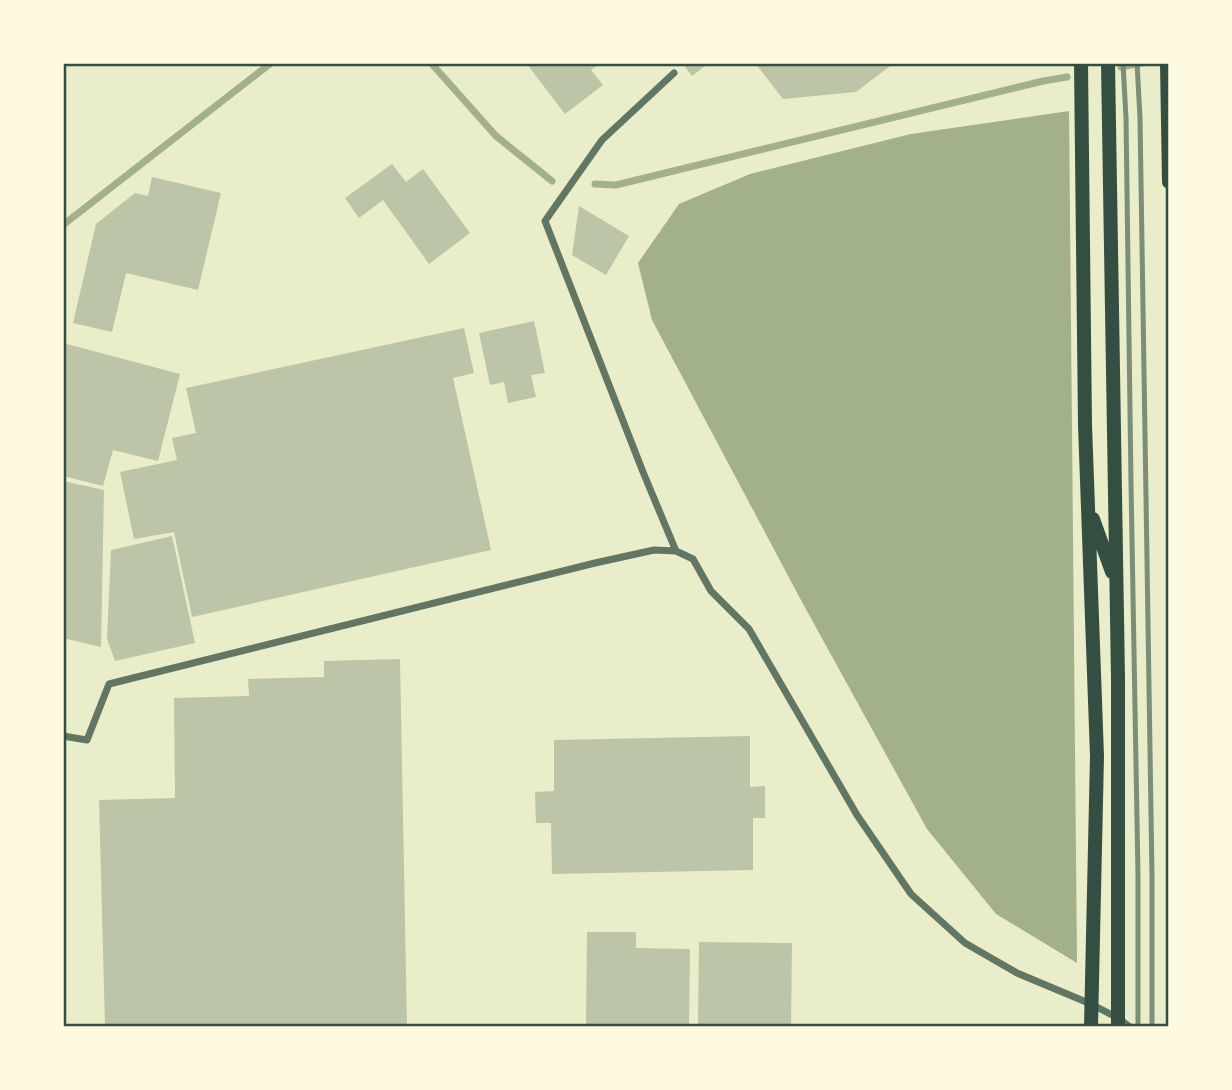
<svg xmlns="http://www.w3.org/2000/svg" width="1232" height="1090" font-family="Ubuntu,sans-serif">
<style>
.water{fill:#a3b18a}
.lines{fill:none;stroke-linecap:round;stroke-linejoin:round}
.stream{stroke:#a3b18a;stroke-width:7}
.building{fill:#bcc5a7}
.minor{stroke:#617663;stroke-width:7}
.primary{stroke:#344e41;stroke-width:14}
.rail{stroke:#7c8e77;stroke-width:5}
.neatline{fill:none;stroke:#344e41;stroke-width:2.5}
</style>
<rect width="100%" height="100%" fill="#e9edc9"/>
<path class="water" d="M1069,111l8,852 -81,-49 -69,-85 -125,-227 -150,-282 -14,-57 41,-59 71,-30 161,-40z"/>
<g class="lines">
<path class="stream" d="M431,63l65,73 56,45
M1121,67l21,-4
M595,184l21,1 427,-104 24,-4
M63,225l208,-162"/>
</g>
<path class="building" d="M526,63h75l-10,7 12,15 -38,29z
M682,63h27l-17,13z
M755,63h139l-38,29 -73,7z
M392,164l14,18 17,-13 47,64 -41,31 -46,-64 -24,18 -14,-20z
M152,177l69,16 -23,97 -72,-17 -14,59 -39,-9 23,-99 39,-31 13,3z
M579,206l50,30 -23,39 -34,-20z
M534,321l11,52 -14,2 5,22 -28,6 -4,-21 -14,3 -11,-52z
M464,328l10,45 -21,5 38,172 -299,67 -18,-85 -40,7 -14,-67 57,-12 -5,-22 24,-5 -10,-45z
M63,343l117,31 -22,87 -45,-11 -10,36 -40,-10z
M63,481l41,9 -3,157 -38,-9z
M172,536l23,107 -80,18 -8,-22 4,-89z
M400,659l7,368h-302l-6,-227 76,-2 -1,-100 75,-2 -1,-17 76,-2v-16z
M750,736v51l15,-1v32h-12v52l-201,4 -1,-51h-15l-1,-31 19,-1v-51z
M587,932h49v16l54,1 -1,78h-103z
M699,942l93,1 -1,84h-93z"/>
<g class="lines">
<path class="minor" d="M674,73l-72,67 -57,81 98,251 33,79
M63,736l24,4 22,-56 486,-121 59,-13 22,1 17,8 18,32 38,38 108,186 54,79 54,49 52,30 74,31 27,14 12,9"/>
<path class="primary" d="M1081,63l4,362 12,331 -6,271
M1108,63l10,615v349
M1167,63l2,119
M1093,519l19,53"/>
<path class="rail" d="M1123,63l3,55 5,365 7,393v151
M1137,63l3,55 12,758v151"/>
</g>
<rect width="1232" height="1090" fill="none" stroke="#fefae0" stroke-width="130"/>
<rect x="65" y="65" width="1102" height="960" class="neatline"/>
</svg>
